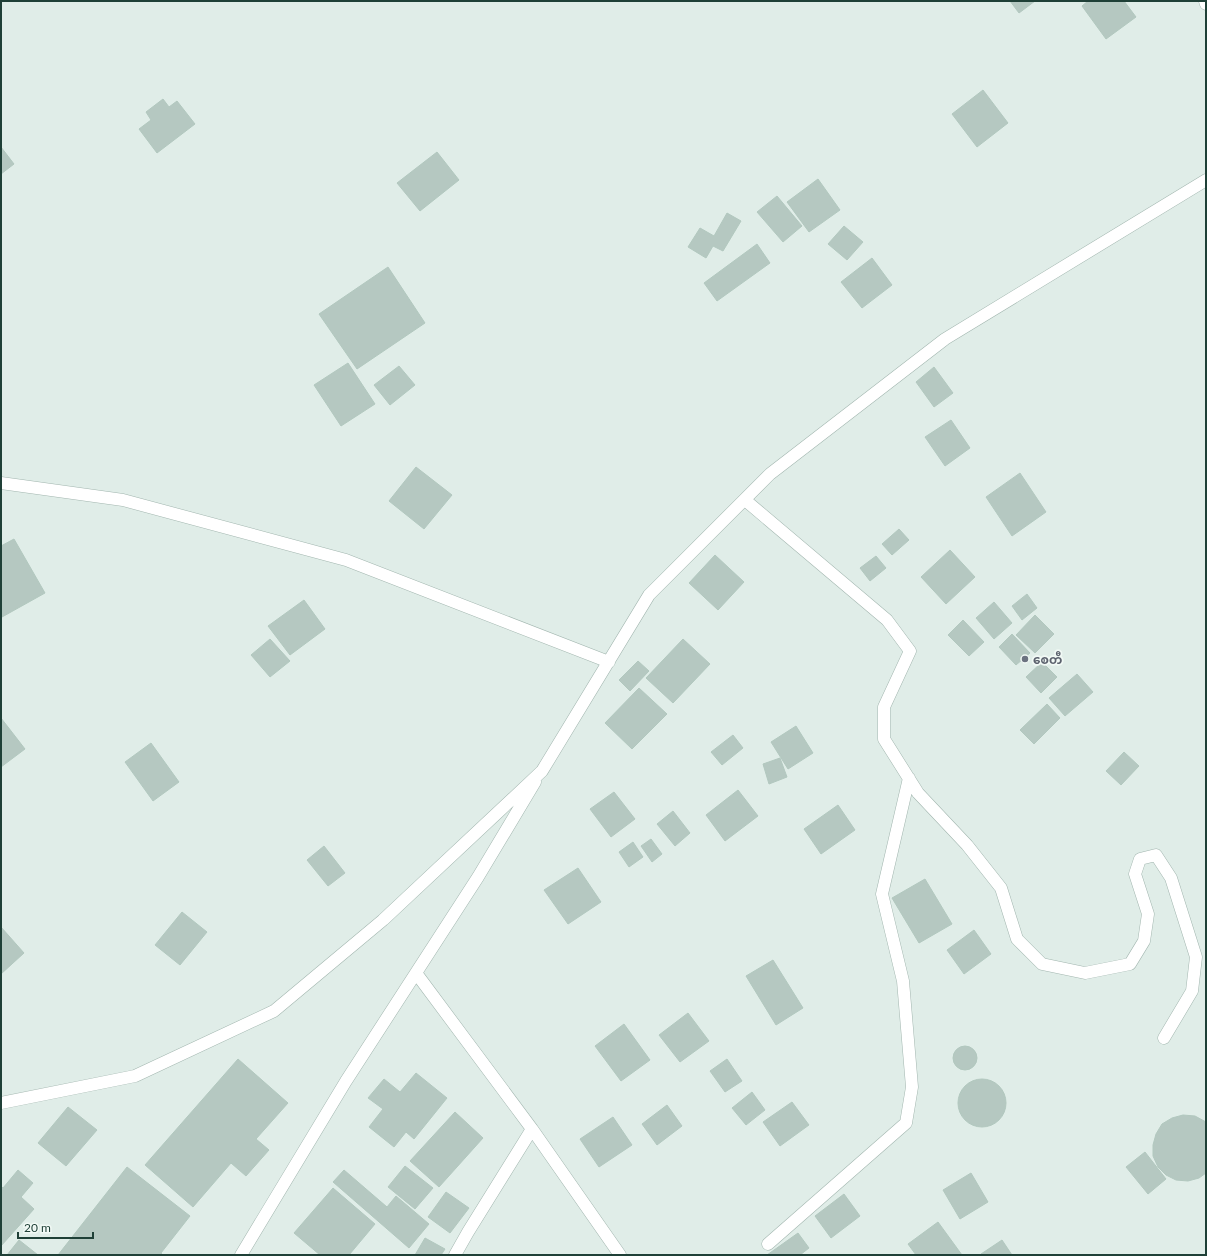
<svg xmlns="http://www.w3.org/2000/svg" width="1207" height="1256" font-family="Lato,'Noto Sans Myanmar',sans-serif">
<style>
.building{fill:#b5c8c1;stroke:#b2c8bf}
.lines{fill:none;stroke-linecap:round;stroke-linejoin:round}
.minor-casing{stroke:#a2b6af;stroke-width:13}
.minor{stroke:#fff;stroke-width:12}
.worship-dot{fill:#6b7280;stroke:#f1f9f5;stroke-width:1.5}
.labels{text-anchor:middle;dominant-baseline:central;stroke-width:3.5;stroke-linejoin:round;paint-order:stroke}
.worship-label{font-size:12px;font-weight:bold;fill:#5b616d;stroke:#f1f9f5;text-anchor:start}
</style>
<rect width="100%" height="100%" fill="#e0ede8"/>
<path class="building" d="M1010,1h25l-16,12z
M1088,1h36l12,16 -30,22 -24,-33z
M983,90l25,33 -31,24 -25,-33z
M163,99l6,8 8,-6 18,23 -38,29 -18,-24 12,-9 -5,-8z
M1,147l13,17 -13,10z
M437,152l22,28 -39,31 -23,-28z
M818,179l22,31 -31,22 -22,-30z
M777,196l25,30 -19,16 -26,-30z
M727,213l14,8 -18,30 -10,-5 -7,12 -18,-11 12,-19 14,8z
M844,226l19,16 -16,18 -19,-16z
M757,244l13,19 -53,38 -13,-18z
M872,258l20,27 -30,23 -21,-26z
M388,267l37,56 -68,46 -38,-55z
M348,363l27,41 -34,22 -27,-41z
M399,366l16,19 -25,20 -16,-20z
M934,367l19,26 -19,14 -18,-25z
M951,420l19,28 -25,18 -20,-29z
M416,467l36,28 -28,34 -35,-28z
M1020,473l26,39 -34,24 -26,-39z
M899,529l10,11 -17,15 -10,-11z
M14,539l31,54 -43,24 -1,-71z
M950,550l25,27 -29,27 -25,-27z
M715,555l29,27 -26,28 -29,-27z
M876,556l10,12 -16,13 -10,-13z
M1027,594l10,14 -15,12 -10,-14z
M304,600l21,29 -35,26 -22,-29z
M994,602l18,21 -18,16 -18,-21z
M1035,615l19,19 -19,19 -19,-18z
M963,620l21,22 -15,14 -21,-21z
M1012,634l18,19 -14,12 -17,-18z
M270,639l20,22 -20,16 -19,-22z
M683,639l27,25 -37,39 -27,-25z
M638,661l11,10 -19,20 -11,-11z
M1042,662l15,15 -16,16 -15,-16z
M1077,674l16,18 -28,24 -16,-18z
M639,688l28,26 -35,35 -27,-26z
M1047,704l13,14 -26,26 -14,-14z
M1,718l24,31 -24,18z
M796,726l17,27 -25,16 -17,-27z
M733,735l10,13 -21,17 -11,-13z
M151,743l28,39 -26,19 -28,-39z
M1124,752l15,14 -18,19 -15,-14z
M780,758l7,19 -18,7 -6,-20z
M738,790l20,26 -33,25 -19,-26z
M614,792l21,27 -24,18 -21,-28z
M838,805l17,25 -34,24 -17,-25z
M673,811l17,22 -15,13 -18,-22z
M651,839l11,15 -10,8 -11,-16z
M633,842l10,15 -14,10 -10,-15z
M324,846l21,27 -17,13 -21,-26z
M578,868l23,34 -33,22 -24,-34z
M925,879l27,45 -33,19 -27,-45z
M182,912l25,20 -27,33 -25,-20z
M1,927l23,26 -23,21z
M974,930l17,24 -27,20 -17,-24z
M773,960l30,48 -27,17 -30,-49z
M688,1013l21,28 -29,21 -21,-27z
M624,1024l26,36 -29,21 -26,-35z
M953 1058a12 12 0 1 1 24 0a12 12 0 1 1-24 0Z
M238,1059l50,44 -32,36 13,11 -23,26 -15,-13 -38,44 -48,-42z
M727,1059l15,22 -17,11 -15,-21z
M416,1073l31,25 -33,41 -8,-7 -12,15 -25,-20 14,-18 -15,-11 16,-19 16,13z
M958 1103a24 24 0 1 1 48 0a24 24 0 1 1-48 0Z
M752,1092l13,18 -19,15 -14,-17z
M792,1102l17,23 -29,21 -17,-24z
M667,1105l15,21 -25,19 -15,-21z
M68,1107l29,23 -31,36 -28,-23z
M455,1112l28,26 -44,49 -29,-26z
M1183,1115l12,1 11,6v51l-7,5 -11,3 -12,-1 -10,-5 -8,-8 -5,-11v-11l3,-11 6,-10 10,-6z
M613,1117l19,28 -33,22 -19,-28z
M1145,1152l21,27 -18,15 -22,-27z
M405,1166l28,22 -18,21 -27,-22z
M127,1167l63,49 -29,37 2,2h-105z
M18,1170l15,13 -12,14 13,12 -33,37v-60l2,2z
M344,1170l43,37 9,-11 33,28 -20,24 -76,-66z
M971,1173l17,29 -28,17 -17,-29z
M333,1188l42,36 -26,31h-29l-26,-22z
M446,1192l23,16 -19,25 -22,-16z
M844,1194l16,22 -29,22 -16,-22z
M938,1222l24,33h-46l-8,-11z
M798,1233l11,15 -9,7h-33z
M425,1238l20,11 -4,6h-26z
M19,1240l19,15h-31z
M1002,1240l10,15h-31v-1z"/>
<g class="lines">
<defs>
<path id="minor" d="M1205,1l1,3
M1,483l122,17 223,60 263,102
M745,500l142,120 23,31 -26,56v32l34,54 49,52 34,43 16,51 25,25 43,9 45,-9 14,-23 4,-27 -13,-40 5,-15 16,-4 15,23 25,79 -4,34 -28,47
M416,973l116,156 88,126
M1,1103l134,-27 139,-65 109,-91 159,-149 107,-176 121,-121 175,-135 261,-159
M768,1244l138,-121 6,-36 -9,-106 -21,-87 27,-116
M241,1255l105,-174 132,-204 57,-95
M455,1255l13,-23 64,-103"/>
</defs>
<use href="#minor" class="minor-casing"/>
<use href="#minor" class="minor"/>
</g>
<circle class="worship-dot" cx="1025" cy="659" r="4"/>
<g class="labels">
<g class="worship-label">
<text x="1033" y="659">စေတီ</text>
</g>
</g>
<rect width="1207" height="1256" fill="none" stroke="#1f4037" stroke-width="4"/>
<path d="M18 1232v6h75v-6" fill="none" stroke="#1f4037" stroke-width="2"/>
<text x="24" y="1232" font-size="12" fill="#1f4037" stroke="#f1f9f5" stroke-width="3" paint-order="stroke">20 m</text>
</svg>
